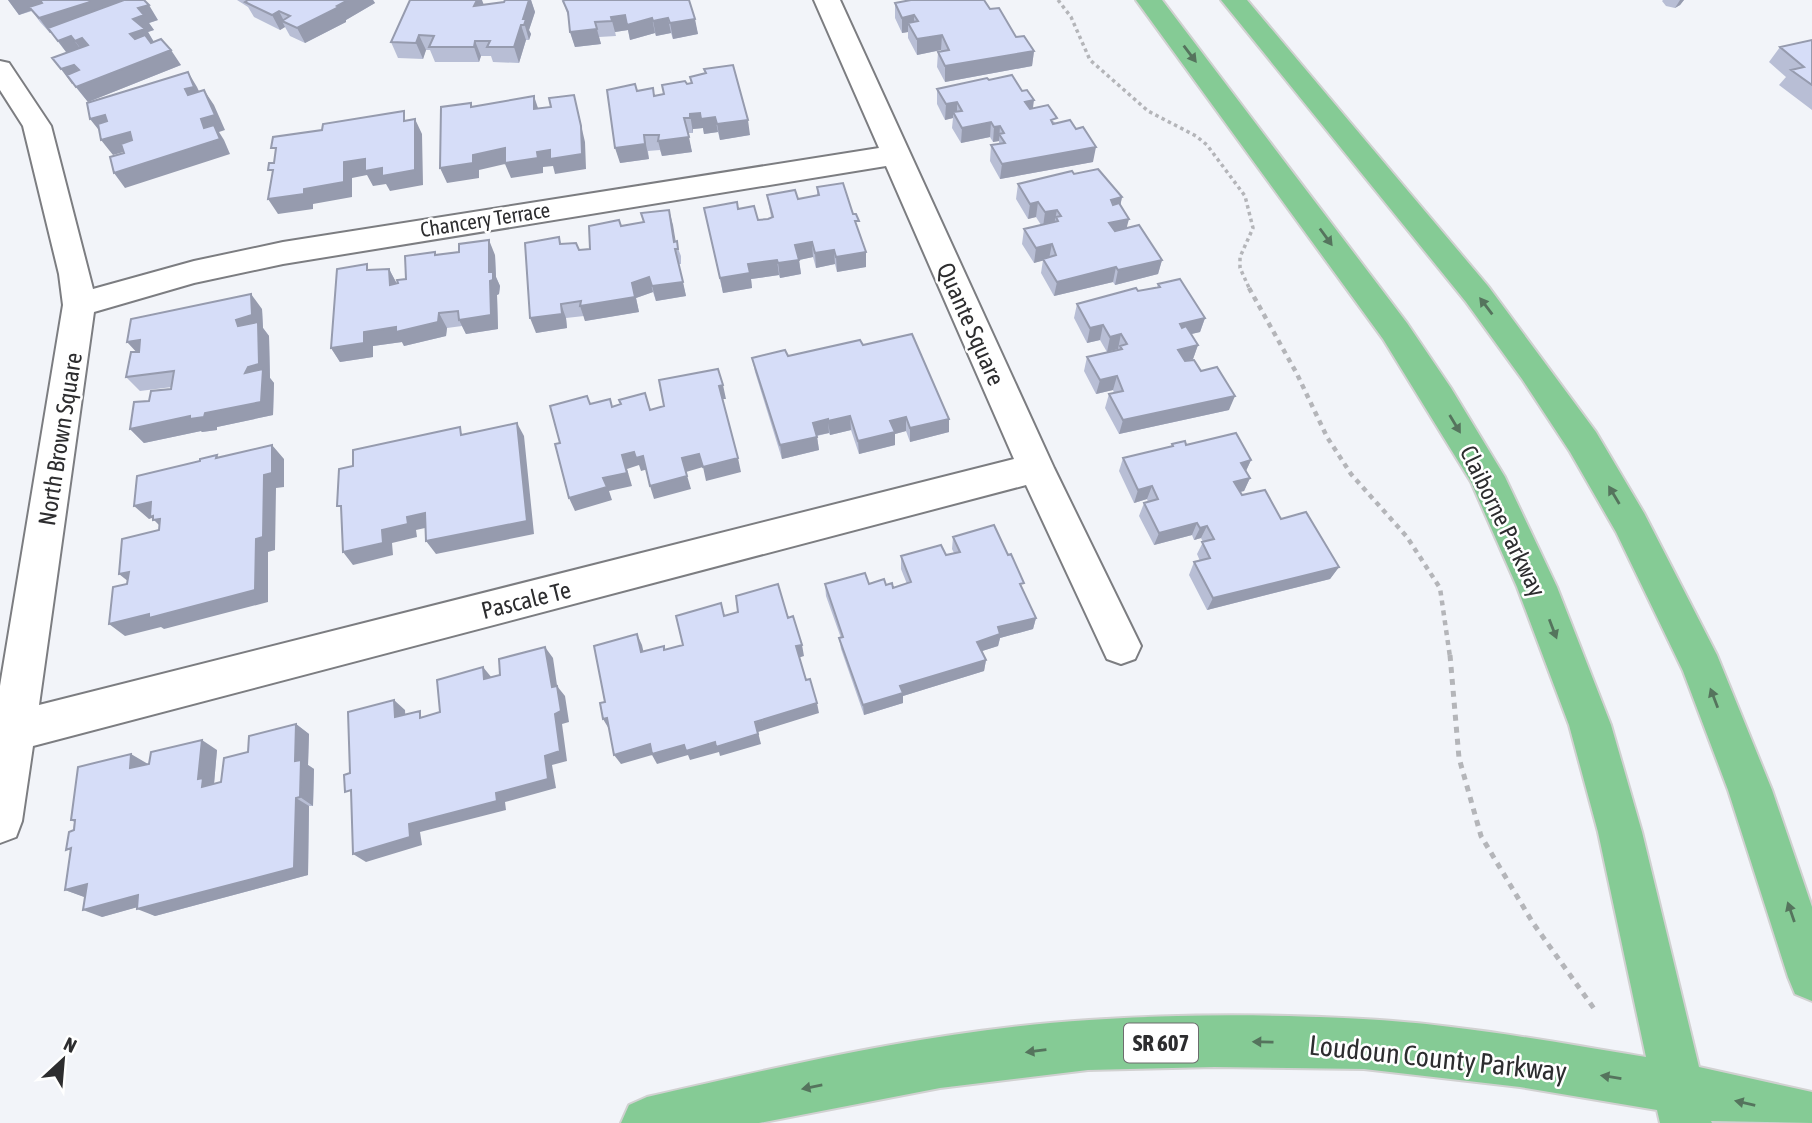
<svg xmlns="http://www.w3.org/2000/svg" width="1812" height="1123" font-family="'Asap Condensed',sans-serif">
<style>
.lines{fill:none;stroke-linecap:round;stroke-linejoin:round}
.minor-casing{stroke:#7c7d81;stroke-width:4}
.major-casing{stroke:#d1d1d1;stroke-width:4}
.path-far2{stroke:#b4b5b9;stroke-width:3.5;stroke-dasharray:3.5 3.5;stroke-linecap:butt}
.path-far1{stroke:#b4b5b9;stroke-width:4.5;stroke-dasharray:5 5;stroke-linecap:butt}
.path{stroke:#b4b5b9;stroke-width:5;stroke-dasharray:6 6;stroke-linecap:butt}
.minor{fill:#fff;fill-rule:evenodd}
.major{fill:#85cb95;fill-rule:evenodd}
.wall{fill:#b8bed5}
.shaded-wall{fill:#969bae}
.building{fill:#d6ddf8;stroke:#969bae;stroke-width:2}
.oneway{fill:#55745d}
.labels{text-anchor:middle;dominant-baseline:central;stroke-width:5;stroke-linejoin:round;paint-order:stroke}
.far-street-label{font-size:21px;fill:#2d2d2f;stroke:#fff}
.shield{fill:#fff;stroke:#6c6c6d;stroke-width:2}
.shield-label{font-size:23px;font-weight:bold;fill:#2d2d2f}
.street-label{font-size:24px;fill:#2d2d2f;stroke:#fff}
.near-street-label{font-size:28px;fill:#2d2d2f;stroke:#fff}
</style>
<rect width="100%" height="100%" fill="#f2f4f9"/>
<g class="lines">
<defs>
<path id="minor" d="M814,0h26l214,468 87,178 -6,13 -14,5 -14,-5 -81,-174 -993,261 -11,75 -6,16 -16,6v-157l63,-381 -4,-31 -36,-148 -23,-36v-29l9,2 42,63 42,163 101,-28 89,-19 596,-94zM886,166l128,293 -975,246 55,-393 100,-29 89,-19z"/>
<path id="major" d="M1136,0h26l245,323 44,65 54,89 52,110 54,138 31,107 57,235 113,25v31l-101,-2 1,2h-52l-3,-13 -137,-23 -156,-18 -150,-2 -126,3 -148,18 -181,35h-138l8,-18 18,-8c144,-33 294,-68 442,-77 88,-6 186,-6 274,-1 95,5 190,23 283,38l-48,-225 -29,-107 -52,-138 -46,-105 -88,-143z
M1221,0h26l241,286 108,146 48,81 73,142 55,135 40,117v94l-17,-7 -7,-17 -60,-187 -45,-119 -67,-139 -46,-80 -48,-73 -56,-77z"/>
</defs>
<use href="#minor" class="minor-casing"/>
<use href="#major" class="major-casing"/>
<path class="path-far2" d="M1058,0l13,17 19,43 58,51 48,25 11,9 38,51 8,32 -13,29v11l10,22"/>
<path class="path-far1" d="M1249,288l48,86 30,63 24,37 56,63 33,51 10,69"/>
<path class="path" d="M1450,655l9,103 22,78 52,87 62,87"/>
<use href="#minor" class="minor"/>
<use href="#major" class="major"/>
</g>
<path class="wall" d="M8,0l150,20 -9,3 5,7 -6,2 6,10 27,23 -93,37 -36,-44 15,-5 -16,-20h-1l-10,-11 -8,-11 -13,4z
M237,0h136l2,3 -29,17v2l-41,21 -15,-7 -5,-9 -5,3 -26,-13 -6,-10z
M505,0h26l4,12 -6,18 2,4 -2,6h-3l-7,23 -26,-1 -2,-6h-10l-2,6h-44l-5,-12h-4l-3,9 -25,-1 -7,-16 93,-37 20,-3z
M689,0l9,34 -25,5 -2,-6 -15,3 -1,-3 -25,7 -2,-10 -13,2 1,4 -17,1 2,7 -26,3 -5,-15 -1,-13 -6,-18z
M1663,0h21l-4,5 -5,3 -9,-2 -4,-5z
M895,3l95,6 26,28 18,14 -2,15 -87,16 -8,-15 1,-15 3,-1v-1l-24,5 -9,-17v-6l-6,1 -7,-15z
M1812,40v70l-33,-25 7,-8 -17,-15 11,-15z
M704,69l46,66 -30,5 -2,-8 -14,2 -1,-6 -10,1v4h-6l5,19 -30,4 -2,-6 -12,1 1,8 -29,4 17,-72 17,5 10,-2 23,-10 4,-1 -1,-6 15,-4z
M989,80l67,43 37,39 -93,17 -10,-18 1,-16 8,-1v-3l-6,1 -3,-5 -29,6 -9,-15 1,-10 -8,2 -8,-16v-15z
M1074,174l48,23 -2,9 7,22 35,32 -4,14 -43,11 -2,-3 -59,14 -13,-23 2,-13 -9,3 -12,-19 2,-15 17,-4 -5,-8 -8,2 -12,-20 2,-15z
M817,187l42,45 7,20v15l-29,5 -2,-8 -19,4 -3,-11 -14,3 2,14 -21,4 -1,-3 -28,4 1,9 -29,5 -19,-85 34,1 20,11 10,-1 3,-2 -4,-22 31,4 19,-3z
M669,210l6,31 6,15v8h-3l8,32 -30,5 -3,-9 -17,6 3,14 -54,9 -1,-5 -18,2 1,10 -31,5 23,-96 2,7 18,6 11,-1 31,-23 22,-4z
M437,255h58l1,22 4,9 -1,8 -2,1 1,34 -32,5 -4,-8 -15,2 -1,8 -42,10 -2,-4 -29,4v11l-33,5 -9,-14 40,-78 18,-1 8,15 1,-1 8,-4z
M1158,284l47,34 -5,14 -9,2 7,11 -5,14 36,51 -110,24 -14,-26 4,-14 5,-1 -1,-3 -17,4 -12,-23 3,-14 31,-7v-1l-11,3 -7,-12 -13,3 -13,-25 3,-14 80,-17z
M262,309l1,19 6,8 1,42 4,5 -1,32 -56,12v3l-15,2 -1,-1 -57,12 -14,-14 19,-28 22,-12 1,-2 -32,4 -14,-14 10,-25z
M863,345l86,87 -39,10 -4,-11 -11,3v11l-36,9 -8,-24 -21,5 -1,-2 -12,3 2,14 -37,9 -27,-87 -3,-14 36,-2z
M1172,444l14,1 65,15 -5,11 4,7 -6,13 -4,1 2,3 39,24 58,48 -9,12 -123,31 -18,-35 5,-13 6,-1 -3,-7 6,-12 -2,-4 -7,2 -2,-5 -38,10 -15,-29 5,-13 4,-1 -1,-3 -13,4 -15,-32 4,-13 48,-11z
M953,537l70,53 13,28 -3,11 -33,9 -2,8 -16,5 4,9 -2,11 -81,25v7l-39,12 -23,-66 -2,-11h2l-15,-42 -1,-12h44l17,1 7,3 14,-4 -6,-15v-13l45,-1 8,-2 -2,-4z
M296,724l13,10 -1,31 6,4 -1,37h-4l-1,69 -153,41 -18,-9 -35,10 -17,-20 -20,-7 9,-68 -3,-2 77,-56 69,-14 -3,34 7,-2 27,-30z"/>
<path class="shaded-wall" d="M8,0h32l4,6 -25,9z
M89,0h48l-37,17 -50,16 -11,-15z
M348,0h25l2,3 -29,17v2l-41,21 -8,-15z
M477,0h5l3,8 -11,-2z
M529,0h2l4,12 -6,18 2,4 -2,6 -6,-21z
M1680,0h4l-4,5 -5,3z
M149,5l9,15 -9,3 5,7 -6,2 7,12 -15,5 -10,-15 3,-15 5,-11z
M279,11l6,12 -3,-2 3,6 -5,3 -8,-15z
M625,15l27,3 3,15 -25,7 -2,-10 -13,2 1,4 -5,-19z
M914,15v16l-6,-8v9l-6,1v-15z
M668,18l3,15 -15,3 -3,-15z
M695,19l3,15 -25,5 -3,-16z
M595,22l6,22 -26,3 -5,-15z
M521,25l5,15 -7,23 -5,-16z
M419,35l7,15 -3,9 -7,-16z
M942,35l-1,15 -24,5v-16z
M71,36l11,15 -13,5 -11,-15z
M82,38l11,15 -7,3 -11,-15z
M475,41l6,15 -2,6 -5,-15z
M171,50l10,15 -93,37 -12,-15z
M1034,51l-2,15 -87,16v-16z
M74,65l11,15 -13,4 -11,-15z
M188,72l9,15 7,15 -16,-7 -3,-6z
M204,90l10,15 11,25 -6,2 5,8 6,14 -105,34 -11,-15 90,-45 -3,-9z
M574,95l11,47 1,27 -31,5 -2,-8 -10,1v6l-32,5 -6,-14 -26,6v8l-32,5 -7,-15 33,-13 32,-7 32,4 13,-2z
M534,96l5,15 -5,-2z
M1034,100l-2,15 -7,-13z
M957,102v16l-4,-6v6l-8,2 1,-16z
M700,113l15,4 3,15 -14,2 -1,-6 -10,1v4l-3,-19z
M105,115l11,15 -14,4 -12,-15z
M415,119l7,15 1,51 -33,6 -4,-7 -13,2 -6,-11 -15,3v19l-39,7v5l-35,5 -10,-15 36,-10 40,-27 21,-3 17,9z
M748,120l2,15 -30,5 -3,-16z
M991,122l-1,15 -29,6 1,-15z
M1000,126l-1,15 -6,1 1,-15z
M130,132l11,15 -28,8 -12,-15z
M644,135l5,24 -29,4 -5,-15z
M689,137l3,15 -30,4 -4,-15z
M1096,147l-3,15 -93,17 2,-15z
M1122,197l-3,15 -8,-12z
M1038,202l-2,15 -8,2 2,-15z
M669,210l4,15 4,24h-1z
M1057,210l-3,15 -11,2 2,-15z
M1129,219l-4,15 -19,4 3,-15z
M489,240l6,15 1,22 4,9 -1,8 -2,1 1,34 -32,5 -7,-14 30,-48z
M812,242l1,15 -14,3 2,14 -21,4 -2,-15 17,-18z
M1052,244l-3,15 -15,4 2,-15z
M834,250l1,14 -19,4 -1,-15z
M866,252v15l-29,5 -1,-15z
M777,260l2,15 -28,4 1,9 -29,5 -3,-15 28,-14z
M1162,260l-4,14 -43,11 3,-15z
M1116,267l-3,15 -59,14 3,-14z
M389,269l8,15 -7,1z
M649,277l4,15 -17,6 3,14 -54,9 -5,-15 52,-23z
M683,282l3,14 -30,5 -4,-15z
M251,294l11,15 1,19 6,8 1,42 4,5 -1,32 -56,12v3l-15,2 -1,-1 -57,12 -14,-14 75,-16 40,-40 -9,-53z
M561,304l5,14 1,10 -31,5 -6,-15z
M439,313l8,15 -1,8 -42,10 -2,-4 -29,4v11l-33,5 -9,-14 33,-16z
M1205,318l-5,14 -25,6 5,-14z
M1103,325l-3,15 -13,3 3,-15z
M1121,334l-3,15 -11,3 3,-15z
M140,340v16l-13,-14z
M1198,345l-5,14 -19,5 4,-14z
M1117,376l-4,14 -17,4 4,-14z
M723,385l3,14h-4l-3,-13z
M1235,396l-6,14 -110,24 4,-14z
M850,416l1,14 -21,5 -2,-14z
M906,417v14l-11,3v11l-36,9 -1,-13 32,-20z
M828,419l1,14 -15,3 -1,-13z
M949,419v13l-39,10v-14z
M517,423l7,13 10,98 -98,20 -10,-13z
M817,437l2,13 -37,9 -2,-14z
M272,445l12,14v28l-8,1 -1,62 -7,2v50l-104,27 -3,-2 -36,9 -16,-12 147,-85 8,-64z
M634,452l9,4 5,13 -7,2 -2,-6 -12,4 5,17 -23,5 3,9 -37,11 -6,-13 34,-20 19,-23z
M699,454l4,13 -17,5 5,17 -37,10 -4,-13 32,-28z
M738,458l3,14 -35,9 -3,-14z
M1251,460l-6,13 -4,-10z
M1250,478l-6,13 -16,4 6,-13z
M1152,486l-5,13 -13,4 4,-13z
M151,502l16,31 -15,-15 -3,1 -15,-13z
M425,513l9,13 -18,4 1,7 -25,6 1,12 -40,10 -10,-13 64,-35z
M1197,523l-5,12 -38,10 5,-12z
M1207,526l-6,12 -7,2 6,-12z
M1339,567l-9,12 -123,31 6,-12z
M129,572l5,14 -15,-12z
M1036,618l-3,11 -33,9 -2,8 -22,7 1,-11 21,-15z
M637,634l5,11 4,18 -5,-11z
M802,645l2,11 -6,2 -2,-12z
M545,647l8,11 5,34 -1,-6 8,10 4,26 -7,2 5,37 -15,4 4,23 -51,14 1,8 -86,22 2,13 -56,17 -13,-8 56,-30 87,-31 49,-37 10,-42 -3,-27z
M986,660l-2,11 -81,25v7l-39,12 -1,-10 37,-19z
M483,667l9,11 -8,1z
M394,700l11,10 1,17 -11,-10z
M817,703l2,10 -61,19 3,12 -41,12 -1,-4 -29,8 -2,-5 -31,9 -5,-9 -31,9 -7,-9 36,-11 34,1z
M607,718l2,11 -6,-10z
M296,724l13,10 -1,31 6,4 -1,37 -13,-9 -5,-36z
M202,740l15,10 -3,34 -12,3 -4,-8z
M131,754l17,10 -18,4z
M296,798l13,8 -1,69 -153,41 -18,-7z
M87,884l19,7 -22,6 -19,-7z
M138,895l18,7 -54,15 -19,-7z"/>
<path class="building" d="M40,0h49l1,2 -51,16 -10,-11 13,-4z
M124,0h20l5,5 -11,3 6,7 -11,4 12,10 -15,5 5,5 10,-4 6,8 10,-4 10,11 -95,37 -9,-12 12,-5 -5,-5 -13,4 -9,-11 36,-13 -6,-7 -7,3 -4,-5 -13,5 -10,-13z
M248,0h100l-11,6 2,1 -42,21 -15,-7 8,-5 -11,-5 -7,4 -27,-13z
M410,0h67l-3,6 30,-4 1,-2h24l-6,19h3l-2,6h-3l-7,22h-27l3,-6h-15l-1,6h-45l5,-11 -15,-1 -3,8 -25,-1z
M565,0h124l6,19 -25,4 -2,-5 -15,3 -1,-3 -25,7 -2,-10 -14,2 1,4 -17,1 2,7 -27,3 -2,-20 -5,-11z
M911,0h73l6,9 9,-1 17,29 8,-1 10,15 -89,15 -7,-14 11,-2 -7,-15 -25,4 -9,-16 10,-2 -4,-6 -12,3 -7,-15z
M1812,40v45l-21,-15 13,-3 -24,-20z
M733,65l15,55 -31,4 -2,-7 -14,2 -1,-6 -10,1v4h-6l5,19 -31,4 1,-6h-15l1,9 -30,4 -8,-58 28,-6 2,7 16,-3 1,8 10,-2 -2,-9 23,-4 2,3 5,-1 -2,-6 16,-4 -2,-4z
M188,72l6,15 -9,2 3,6 16,-5 11,25 -14,4 3,9 10,-3 6,14 -106,34 -4,-16 14,-4 -3,-9 11,-4 -2,-8 -29,8 -3,-16 9,-3 -2,-6 -15,4 -3,-16z
M1012,75l10,16 5,-1 7,10 -9,2 5,7 18,-4 9,13 -6,2 2,4 17,-4 6,9 7,-2 13,20 -94,17 -11,-19 14,-2 -6,-9 5,-1 -4,-7 -6,1 -3,-5 -29,6 -9,-16 9,-1 -5,-9 -11,2 -9,-15 50,-11 2,2z
M574,95l7,31 1,28 -32,5v-9l-13,2 1,6 -33,5v-15l-32,7v8l-33,5 1,-61 30,-4v4l63,-11v13l17,-2 -2,-9z
M404,111v10l11,-2v51l-33,6v-8l-17,3v-12l-21,3v20l-40,7v5l-36,5 5,-29h-5l1,-7h5l2,-15h-5l2,-11 49,-7 1,-6z
M1098,169l24,28 -11,3 2,5 6,-2 10,16 -20,4 6,8 24,-6 23,35 -44,10 -2,-3 -59,15 -14,-23 13,-4 -4,-11 -16,4 -12,-19 34,-8 -2,-4 5,-1 -4,-6 -12,2 -7,-10 -8,2 -12,-20 54,-13 2,3z
M843,183l10,31h3l3,7h-4l11,31 -30,5 -2,-7 -19,3 -3,-11 -17,3 4,15 -21,3 -1,-3 -29,4 2,9 -30,5 -16,-70 33,-6 1,7 16,-3 4,14 10,-1 5,-2 -6,-22 28,-5 3,9 21,-4 -2,-8z
M669,210l5,32 3,-1 1,8h-3l8,33 -31,4 -3,-9 -17,6 3,14 -55,9 1,-5 -20,3 1,10 -32,4 -5,-75 34,-6 1,7 16,-1 3,7 11,-1 -1,-23 30,-6 2,6 23,-4 -3,-9z
M489,240v32h4v8l-3,1 1,34 -32,5 -1,-9 -19,2 -1,9 -42,10v-5l-32,5v11l-33,5 6,-79 30,-5v6l22,-1 1,16 8,-2 -1,-3 9,-1 -1,-23 30,-4v3l24,-3v-8z
M1180,279l25,39 -25,6 2,4 4,-2 12,19 -20,5 7,11 9,-1 7,11 16,-4 18,29 -112,24 -14,-26 14,-3 -6,-15 -17,4 -13,-23 35,-8 -2,-3 7,-2 -6,-10 -11,3 -7,-12 -13,3 -13,-24 59,-16 2,3 22,-4 -2,-3z
M251,294l1,21 -16,5 2,6 20,-4 1,42 -11,3 -3,6 18,-4 -2,33 -56,11 -1,4 -14,2v-3l-60,13 4,-27 15,-1 2,-10 20,-2 3,-18 -48,6 5,-25h8l1,-12 -13,2 4,-23z
M912,334l37,85 -39,9 -4,-11 -16,4 5,11 -37,9 -8,-25 -22,5v-2l-15,4 4,14 -37,8 -28,-87 33,-8 3,6 72,-16 3,5z
M718,369l5,16 -4,1 19,72 -35,9 -4,-13 -17,4 5,18 -37,10 -7,-30 -7,2 -2,-6 -12,3 5,18 -24,5 4,9 -38,11 -14,-54 5,-1 -10,-37 37,-10 3,8 20,-5 2,8 9,-3 -2,-4 26,-7 5,17 14,-4 -5,-26z
M517,423l10,98 -101,20 -1,-28 -18,4 1,7 -26,6 1,13 -40,9 -2,-46h-4l2,-37 14,-3v-16l107,-23 1,8z
M1236,433l15,27 -10,3 9,15 -16,4 8,13 23,-5 16,29 25,-7 33,55 -126,31 -19,-36 16,-4 -8,-16 12,-3 -7,-13 -7,2 -3,-5 -38,10 -15,-30 14,-4 -6,-13 -14,4 -15,-32 50,-12 -1,-2 13,-3 1,4z
M272,445v28l-8,2 -1,62 -7,2 -1,51 -106,28v-4l-40,10 4,-37 14,-3 2,-12 -10,2 3,-35 37,-9 1,-11 -7,1v-4l-3,1 1,-15 -17,4 3,-30 63,-15v-2l17,-4 -1,3z
M994,525l14,30 3,-1 13,29 -4,1 16,34 -38,9 2,7 -23,8 9,18 -86,26 3,7 -40,12 -24,-67 4,-1 -18,-53 40,-11 4,11 15,-5 2,6 6,-2 1,5 18,-6 -10,-26 40,-11 5,10 14,-3 -7,-15z
M778,584l10,34 5,-2 9,29 -6,1 10,34 4,-1 7,24 -62,19 3,12 -42,13 -1,-5 -29,9 -2,-6 -32,9 -2,-10 -36,11 -7,-37 -4,1 -3,-16 5,-1 -11,-56 43,-12 4,18 23,-6v4l19,-5 -7,-29 45,-13 3,13 14,-4 -2,-16z
M545,647l7,40 5,-1 4,25 -6,3 5,37 -15,5 3,23 -52,14 1,8 -88,23 1,13 -57,17 -2,-64 -6,2 -1,-17 6,-2 -2,-61 46,-12 1,17 25,-6v7l20,-6 -3,-32 46,-13 1,12 16,-4 -1,-16z
M296,724l-1,37 6,-1 -1,37 -4,1 -2,70 -157,41 1,-14 -55,15 4,-26 -22,6 6,-42 -5,2 3,-18 5,-2 1,-10h-4l7,-53 53,-13 -1,14 19,-4 2,-12 51,-12 -4,39 5,-1 -1,9 19,-5 3,-24 24,-6 1,-16z"/>
<defs><path id="oneway-solid" d="M-6-.8H1V-3.2L6.5 0L1 3.2V.8H-6Z" transform="scale(1.75)"/></defs>
<g class="oneway">
<use href="#oneway-solid" transform="translate(1190 54) rotate(53)"/>
<use href="#oneway-solid" transform="translate(1326 237) rotate(54)"/>
<use href="#oneway-solid" transform="translate(1486 306) rotate(-127)"/>
<use href="#oneway-solid" transform="translate(1455 424) rotate(59)"/>
<use href="#oneway-solid" transform="translate(1614 495) rotate(-121)"/>
<use href="#oneway-solid" transform="translate(1553 629) rotate(69)"/>
<use href="#oneway-solid" transform="translate(1714 698) rotate(-111)"/>
<use href="#oneway-solid" transform="translate(1791 912) rotate(-109)"/>
<use href="#oneway-solid" transform="translate(1263 1042) rotate(-179)"/>
<use href="#oneway-solid" transform="translate(1036 1051) rotate(173)"/>
<use href="#oneway-solid" transform="translate(1611 1077) rotate(-171)"/>
<use href="#oneway-solid" transform="translate(812 1087) rotate(169)"/>
<use href="#oneway-solid" transform="translate(1745 1103) rotate(-167)"/>
</g>
<g class="labels">
<g class="far-street-label">
<text transform="translate(485 219) rotate(-9)">Chancery Terrace</text>
</g>
<rect class="shield" x="1124" y="1023.5" width="74" height="39" rx="5"/>
<g class="shield-label">
<text x="1161" y="1043">SR 607</text>
</g>
<g class="street-label">
<text transform="translate(971 324) rotate(66)">Quante Square</text>
<text transform="translate(60 439) rotate(-81)">North Brown Square</text>
<text transform="translate(1503 521) rotate(64)">Claiborne Parkway</text>
<text transform="translate(526 600) rotate(-14)">Pascale Te</text>
</g>
<g class="near-street-label">
<text transform="translate(1438 1058) rotate(6)">Loudoun County Parkway</text>
</g>
</g>
<g transform="translate(63 1060) rotate(26)" stroke="#ffffff" stroke-width="5" paint-order="stroke">
<path d="M0-5L12 26L0 18L-12 26Z" fill="#2d2d2f"/>
<text y="-10" font-size="19" font-weight="bold" text-anchor="middle" fill="#2d2d2f">N</text>
</g>
</svg>
